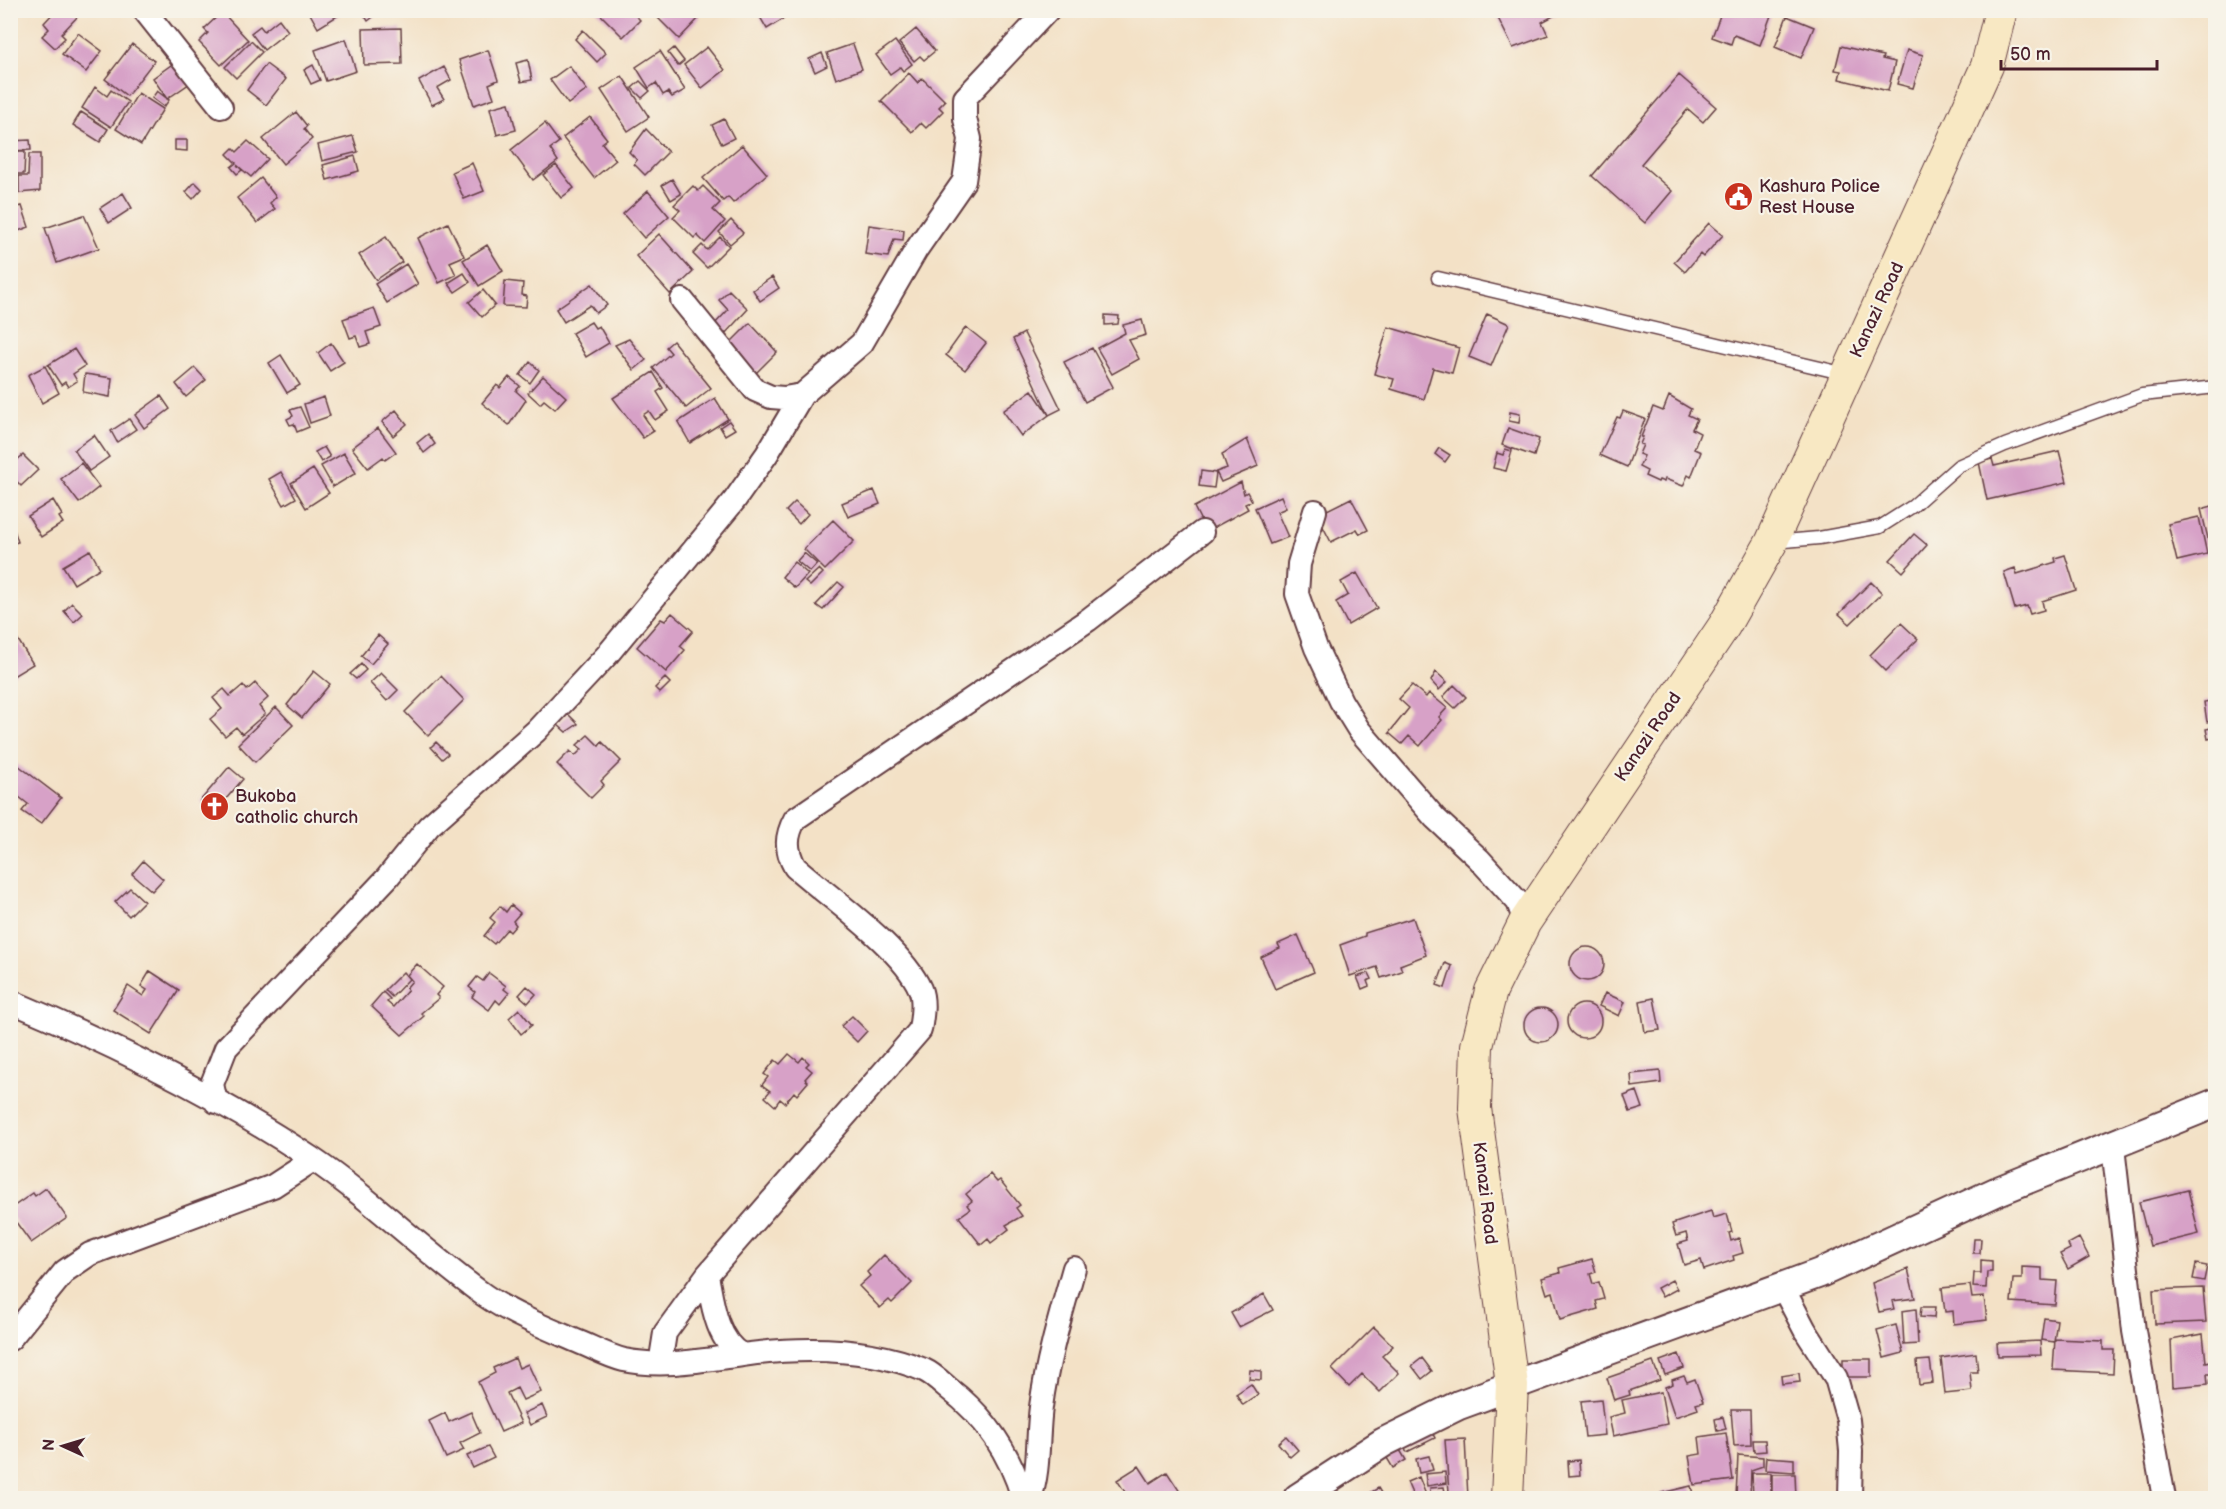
<svg xmlns="http://www.w3.org/2000/svg" width="2226" height="1509" font-family="'Balsamiq Sans',sans-serif">
<style>
.building{fill:#d7a1c7}
.lines{fill:none;stroke-linecap:round;stroke-linejoin:round}
.service-casing{stroke:#633c42;stroke-width:15}
.minor-casing{stroke:#633c42;stroke-width:26}
.tertiary-casing{stroke:#633c42;stroke-width:32}
.secondary-casing{stroke:#633c42;stroke-width:34}
.service{stroke:#fff;stroke-width:12}
.minor{stroke:#fff;stroke-width:22}
.tertiary{stroke:#fff;stroke-width:28}
.secondary{stroke:#f8e8c3;stroke-width:32}
.labels{text-anchor:middle;dominant-baseline:central;stroke-width:4.5;stroke-linejoin:round;paint-order:stroke}
.poi-label{font-size:18px;fill:#4a1f2b;stroke:#f7f3e8;text-anchor:start}
.street-label{font-size:18px;fill:#4a1f2b;stroke:#f7f3e8}
</style>
<rect width="100%" height="100%" fill="#f7f3e8"/>
<filter id="ink" filterUnits="userSpaceOnUse"><feTurbulence type="fractalNoise" baseFrequency=".0167" numOctaves="2"/><feDisplacementMap in="SourceGraphic" scale="12" xChannelSelector="R" yChannelSelector="G"/><feConvolveMatrix kernelMatrix="1 2 1 2 8 2 1 2 1" color-interpolation-filters="sRGB"/></filter>
<filter id="wash" filterUnits="userSpaceOnUse"><feTurbulence type="fractalNoise" baseFrequency=".008" numOctaves="4" result="noise"/><feDisplacementMap in="SourceGraphic" scale="24" xChannelSelector="R" yChannelSelector="G"/><feGaussianBlur stdDeviation="1.35" result="paint"/><feColorMatrix in="noise" values="0 0 0 0 0 0 0 0 0 0 0 0 0 0 0 0 0 1.4 0 .05"/><feComposite in="paint" operator="in"/></filter>
<g filter="url(#wash)">
<rect width="100%" height="100%" fill="#f3e1c6"/>
<g id="blocks">
<path class="building" d="M56,10h18l5,5 -18,19 4,4 -10,10 -13,-12 7,-7 -5,-6z
M308,10h39l-29,18z
M361,10h21l-14,11z
M596,10h45l-5,6 4,4 -17,17z
M661,10h32l7,7 -21,22 -23,-23z
M760,10h21l4,8 -18,11 -10,-17z
M1494,10h66l1,2 -19,10 6,13 -35,13z
M1722,10h51l-13,35 -26,-10 -3,9 -19,-7z
M222,12l26,28 -27,25 -22,-23 9,-9 -4,-4z
M1787,16l27,11 -13,31 -26,-11z
M279,19l9,12 -24,19 -13,-17 9,-7 4,5z
M401,28l1,36 -38,1 -1,-36z
M916,29l19,22 -11,9 -4,-4 -6,5 -15,-18z
M583,30l23,23 -9,9 -22,-23z
M78,33l24,18 -16,21 -24,-18z
M346,39l10,32 -30,10 -11,-31z
M251,41l11,11 -26,26 -11,-11z
M895,41l17,23 -9,7 -3,-4 -10,7 -14,-19z
M132,44l22,17 -27,35 -22,-17z
M853,44l9,25 -26,10 -9,-26z
M1841,46l42,10 -1,3 13,3 -7,29 -49,-12 2,-8 -6,-1z
M707,47l18,23 -23,18 -18,-23z
M674,48l10,13 -6,5 -10,-13z
M488,50l10,30 -9,4 5,14 -20,7 -15,-45z
M1907,50l16,5 -10,33 -16,-4z
M660,51l25,39 -13,7 -4,-5 -5,3 -7,-12 -7,5 -13,-21z
M822,53l5,13 -12,6 -6,-13z
M178,60l15,21 -26,18 -14,-21z
M528,60l4,20 -11,2 -5,-19z
M266,64l20,15 -20,26 -19,-15z
M313,65l7,15 -9,4 -7,-14z
M569,66l18,24 -19,14 -18,-24z
M444,67l7,13 -14,8 7,11 -12,6 -13,-24z
M909,73l9,10 4,-5 23,23 -6,6 4,4 -17,17 -5,-5 -9,9 -31,-31z
M1679,75l37,32 -13,15 -15,-13 -47,55 31,27 -27,32 -53,-47z
M622,76l27,41 -21,14 -27,-41z
M640,81l10,10 -8,7 -10,-10z
M95,87l12,9 4,-6 17,12 -17,25 -29,-19z
M157,91l12,9 -5,7 -12,-9z
M138,93l25,16 -22,36 -25,-16z
M509,103l7,27 -19,5 -7,-27z
M81,112l27,17 -8,13 -27,-17z
M296,112l11,14 -3,3 8,10 -29,25 -20,-25z
M590,117l17,22 -5,4 14,17 -22,18 -31,-40z
M724,119l10,19 -12,6 -10,-19z
M545,123l14,19 -9,7 8,12 -25,19 -22,-30z
M646,129l22,23 -23,23 -11,-11 3,-4 -8,-8z
M353,136l5,16 -36,9 -4,-16z
M30,140l1,10 -21,1v-10z
M175,140h12v11l-12,-1z
M248,141l20,18 -17,18 -14,-12 5,5 -5,4 -6,-7 5,-4 -9,-9 6,-6 4,4z
M742,145l25,29 -34,29 -5,-6 -5,4 -20,-23z
M10,152h15l-1,22h-7v14h-7z
M29,154h11v37l-21,2v-17h9z
M355,156l4,15 -32,9 -4,-15z
M472,163l12,28 -20,8 -12,-27z
M556,165l18,23 -13,10 -18,-23z
M261,178l15,19 -6,6 5,6 -18,14 -20,-25z
M672,179l9,15 -10,6 -9,-15z
M195,182l7,7 -9,10 -7,-7z
M693,186l5,5 5,-5 17,17 -7,7 12,11 -20,22 -8,-8 -3,3 -21,-21 7,-7 -6,-5z
M648,191l21,25 -25,22 -21,-24z
M123,193l9,15 -23,15 -9,-15z
M22,206l7,21 -19,7v-25z
M84,215l15,33 -42,15 -12,-35z
M731,220l12,13 -13,11 -11,-12z
M448,223l16,33 -14,6 6,13 -17,8 -21,-45z
M1709,223l14,12 -20,22 -3,-3 -15,18 -11,-10z
M869,225l35,5 -1,10 -9,-1 -6,18 -23,-3z
M659,234l34,38 -23,22 -34,-38z
M386,237l16,25 -26,18 -17,-25z
M720,237l9,9 -22,22 -14,-14 9,-9 5,5z
M487,245l16,26 -24,15 -16,-26z
M406,264l12,20 -31,19 -12,-19z
M464,273l6,9 -15,10 -7,-9z
M772,277l7,11 -19,13 -7,-11z
M505,281l18,2 -1,12 5,1 -1,11 -23,-1z
M592,284l15,21 -11,8 -6,-8 -26,17 -8,-13z
M483,290l12,15 -13,12 -13,-15z
M729,290l19,19 -25,27 -10,-10 15,-16 -9,-10z
M374,308l7,19 -15,5 4,12 -10,3 -4,-11 -6,2 -7,-19z
M1487,314l22,10 -18,42 -22,-9z
M1105,315l14,1 -1,8 -13,1z
M1142,320l4,15 -17,5 10,19 -27,15 -15,-26 28,-15 -2,-8z
M591,322l4,6 4,-2 10,17 -23,14 -14,-24z
M750,323l27,29 -23,23 -27,-29z
M966,327l20,16 -21,27 -19,-15z
M1388,327l71,21 -7,25 -19,-5 -9,31 -33,-10 3,-10 -20,-5z
M1024,333l37,76 -12,6 -36,-76z
M629,339l17,21 -12,10 -19,-25z
M673,341l38,47 -25,20 -33,-40 18,-15 -5,-6z
M331,343l13,19 -14,9 -12,-18z
M1092,348l21,39 -28,15 -21,-40z
M74,349l11,17 -12,8 4,7 -9,6 -3,-5 -4,3 -13,-20z
M281,355l19,30 -13,8 -18,-30z
M530,362l9,8 -9,13 -10,-8z
M45,366l14,27 -17,10 -14,-28z
M195,368l11,12 -20,17 -10,-13z
M653,372l10,16 -6,4 12,19 -14,9 -6,-9 -6,4 11,16 -11,7 -30,-40z
M85,374l27,4 -2,19 -27,-5z
M543,376l23,21 -11,12 -11,-9 -4,4 -12,-11z
M509,377l11,9 -4,5 10,9 -17,25 -27,-22 15,-18 3,3z
M1032,390l17,25 -28,21 -18,-25z
M161,396l9,13 -26,19 -9,-13z
M1669,396l22,13 -3,6 9,4 -5,10 8,4 -6,16 7,3 -10,25 -3,-2 -5,11 -18,-7 -1,3 -5,-2 -1,2 -13,-6 2,-5 -8,-4 5,-11 -5,-2 4,-9 -3,-1 3,-7h-2l12,-30 10,4z
M324,397l6,19 -20,7 -6,-19z
M715,398l13,21 -38,24 -12,-21z
M300,407l9,20 -12,5 -3,-8 -4,1 -3,-6 6,-3 -3,-6z
M396,410l11,14 -14,12 -11,-14z
M1623,411l22,8 -18,48 -27,-12 17,-38 3,1z
M1510,412l10,2 -1,9 -10,-2z
M129,419l7,10 -19,13 -6,-11z
M729,421l6,8 -10,6 -5,-8z
M378,428l18,24 -11,8 -2,-3 -15,11 -16,-20z
M1508,428l31,11 -5,17 -32,-11z
M428,434l7,10 -11,9 -7,-10z
M94,435l15,22 -20,14 -15,-21z
M1247,439l11,27 -37,16 -5,-10 11,-4 -5,-14z
M324,447l6,10 -9,5 -6,-10z
M1439,448l11,7 -5,7 -10,-8z
M1505,449l7,2 -6,20 -13,-3 4,-15 6,2z
M2059,451l8,31 -80,18 -8,-38 13,-3 2,7z
M344,453l12,20 -23,14 -12,-21z
M23,455l15,15 -17,16 -11,-12v-8z
M81,463l18,24 -20,16 -18,-24z
M313,469l16,24 -23,15 -15,-25z
M1201,471l15,2 -2,15 -15,-2z
M281,472l15,26 -12,7 -15,-26z
M1241,482l3,12 3,-2 5,9 -7,3 3,5 -35,19 -3,-5 -6,4 -10,-20z
M874,490l6,14 -32,13 -6,-14z
M1281,496l5,12 -9,4 11,25 -18,7 -15,-36z
M1351,498l17,32 -8,4 -3,-5 -26,13 -14,-27z
M53,500l9,15 -3,2 4,6 -22,14 -13,-21z
M795,502l13,12 -9,10 -13,-13z
M2216,505v37l-7,1 -8,-34z
M10,517l8,25 -8,2z
M2199,517l8,37 -30,7 -9,-37z
M833,520l21,21 -29,29 -21,-21z
M1914,534l13,11 -24,27 -13,-12z
M90,550l10,18 -26,16 -11,-18z
M804,553l13,11 -7,8 -13,-11z
M2065,555l11,35 -34,11 2,9 -14,4 -3,-8 -12,3 -11,-37 11,-4 2,6 39,-12 -1,-4z
M794,562l14,12 -13,14 -13,-11z
M819,569l4,4 -13,13 -5,-4z
M1357,573l20,35 -29,17 -12,-23 12,-7 -7,-13z
M838,582l6,5 -21,23 -7,-5z
M1871,582l11,11 -32,31 -11,-10z
M72,603l11,11 -9,8 -10,-11z
M672,613l21,18 -13,15 5,4 -19,22 -29,-25 24,-28 4,2z
M1901,623l17,16 -32,32 -16,-16z
M10,627l23,37 -23,14z
M378,635l10,9 -17,20 -10,-8z
M361,664l5,6 -10,9 -6,-5z
M314,671l16,13 -28,34 -15,-13z
M1436,672l11,10 -8,8 -8,-9z
M381,673l17,17 -11,11 -17,-18z
M441,676l23,24 -36,36 -23,-24z
M665,678l5,5 -10,10 -5,-5z
M255,683l13,15 -9,8 6,8 -23,20 -6,-7 -11,9 -15,-17 12,-10 -9,-11 11,-9 6,7 13,-11 4,5z
M1412,685l14,12 3,-4 18,15 -8,9 3,3 -22,26 -11,-10 -7,8 -13,-11 20,-25 -10,-9z
M1454,685l12,12 -11,11 -12,-11z
M2216,700v21l-9,1 -3,-20z
M276,707l17,18 -38,37 -17,-18z
M568,714l10,10 -12,8 -8,-7z
M2216,727v10l-8,2 -2,-10z
M588,735l11,11 3,-4 19,19 -20,20 3,4 -13,13 -34,-34 13,-13 5,5 7,-7 -5,-4z
M436,742l12,12 -6,5 -11,-12z
M10,759l51,39 -20,26 -19,-13 6,-7 -18,-14z
M229,767l14,12 -29,34 -14,-12z
M143,861l20,18 -11,12 -20,-17z
M130,888l14,13 -15,15 -14,-14z
M511,905l9,8 -7,8 3,4 -6,7 -3,-3 -13,15 -10,-8 11,-14 -5,-4 10,-12 6,6z
M1413,918l13,37 -26,10 2,6 -21,7 -4,-11 -27,9 -10,-31 25,-9v-3z
M1298,935l16,37 -39,17 -14,-32 19,-9 -2,-4z
M1570 964a17 17 0 1 1 34 0a17 17 0 1 1-34 0Z
M1445,963l7,3 -7,22 -8,-3z
M417,964l26,23 -7,8 3,3 -18,15 3,3 -22,19 -31,-29 12,-14 7,7 -3,3 6,5 15,-17 -2,-2 6,-7 -5,-6z
M150,971l29,19 -28,44 -38,-24 15,-24 15,10 4,-6 -6,-4z
M403,972l6,7 -17,18 -7,-7z
M489,973l17,13 -2,3 5,4 -9,11 -4,-4 -7,10 -17,-13 3,-5 -6,-5 8,-10 6,4z
M1369,973l3,6 -5,2 2,5 -7,3 -5,-12z
M527,986l9,8 -8,9 -9,-8z
M1605,993l20,9 -6,14 -20,-10z
M1654,998l6,32 -15,2 -5,-31z
M1567 1021a17 17 0 1 1 34 0a17 17 0 1 1-34 0Z
M1524 1025a17 17 0 1 1 34 0a17 17 0 1 1-34 0Z
M519,1009l13,16 -11,9 -12,-16z
M852,1016l15,15 -10,11 -16,-16z
M789,1054l10,8 4,-5 6,6 -3,3 6,5 -7,8 3,3 -11,13 -3,-3 -9,11 -5,-4 -5,7 -10,-9 5,-6 -8,-6 6,-8 -4,-3 11,-14 5,4z
M1660,1071l1,12 -29,4 -1,-13z
M1637,1091l6,17 -13,4 -6,-16z
M990,1174l7,8 3,-2 20,25 -4,3 6,8 -16,9 3,4 -18,14 -3,-4 -7,6 -22,-28 11,-8 -3,-4 5,-4 -6,-7z
M46,1188l21,30 -36,25 -21,-29v-5l23,-16 2,3z
M2188,1190l11,44 -49,12 -11,-44z
M1711,1211l2,7 14,-4 5,18 -3,1 2,8 8,-3 4,15 -10,3 1,4 -30,10 -3,-10 -17,5 -6,-21 10,-3 -2,-8 -10,3 -4,-12z
M2079,1238l10,19 -21,12 -8,-15 10,-5 -2,-5z
M1974,1239h7l-1,14h-7z
M884,1255l28,28 -20,20 -3,-3 -9,8 -21,-22 11,-10 -3,-4z
M1592,1259l4,13 -6,2 3,10 6,-2 5,17 -8,2 2,8 -38,11 -7,-28 -6,2 -5,-16 18,-5 -1,-5z
M1981,1260l11,1v11h-5l-1,16 -13,-1 1,-14h7z
M2196,1264l11,2 -3,15 -11,-2z
M2022,1267l20,1v12l15,1 -2,24 -44,-3 2,-23h9z
M1908,1269l7,29 -23,3 2,8 -15,3 -7,-29z
M1672,1280l5,9 -15,8 -5,-9z
M1970,1285l2,13 12,-1 3,23 -33,4 -1,-13 -8,1 -3,-24z
M2203,1288l3,34 -51,2 -2,-34z
M1264,1294l9,16 -34,17 -8,-14z
M1921,1307h14l-1,11 -14,-1z
M1916,1309l2,35 -14,1 -2,-34z
M2044,1318l13,2 -3,22 -13,-2z
M1896,1325l7,28 -19,5 -7,-28z
M1374,1327l19,19 -11,10 17,17 -19,19 -18,-18 -13,13 -17,-18z
M2203,1334l3,28 5,-1 1,13h-5l1,10 -35,3 -2,-47z
M2055,1339l48,2v9h11l-1,23 -60,-3z
M2040,1341l1,14 -43,1 -1,-13z
M1976,1353l2,19h-8l2,19 -27,3 -4,-36z
M1679,1354l5,14 -19,7 -5,-14z
M515,1358l4,10 9,-4 13,28 -18,8 -6,-12 -10,5 14,30 -20,9 -23,-50 17,-9 -2,-5z
M1422,1358l10,13 -10,8 -10,-13z
M1843,1359h28v18h-28z
M1930,1360l3,23 -14,2 -2,-24z
M1653,1362l7,18 -31,11 1,4 -16,5 -7,-22z
M1250,1370l11,1v9l-12,-1z
M1799,1373l1,9 -18,2 -1,-8z
M1684,1376l3,6 8,-3 8,23 -7,2 2,5 -23,8 -10,-30 8,-3 -1,-4z
M1251,1384l7,11 -15,10 -7,-11z
M1661,1392l6,32 -54,12 -4,-19 16,-4 -3,-13z
M1601,1399l4,36 -20,2 -4,-36z
M542,1405l5,12 -17,8 -6,-12z
M1731,1410h19l1,35 -17,1z
M471,1412l9,21 -20,10 4,7 -18,8 -17,-37 16,-8 4,9z
M1723,1417l3,12 -9,2 -2,-12z
M1428,1425l7,13 -28,14 -7,-12z
M1726,1433l7,47 -39,5 -5,-29 12,-2 -2,-17z
M1286,1436l12,14 -8,7 -12,-14z
M1465,1439l3,59h-37l-1,-10 14,-1 1,5h4l-4,-52z
M1753,1440h12l1,11 -12,1z
M1397,1445l9,15 -13,8 -9,-15z
M488,1447l6,11 -21,10 -6,-12z
M1738,1455l25,2v9l-12,4 -1,27 -14,-1z
M1429,1456l4,14 -14,3 -3,-14z
M1766,1457l28,2v13l-29,-2z
M1579,1460l1,15 -11,1 -1,-15z
M1139,1466l11,17 17,-11 17,26h-55l-12,-18z
M1445,1472l1,11 -19,3 -2,-12z
M1752,1473h19v25h-18z
M1772,1474h23l1,24h-24z
M1419,1477l7,18 -12,3 -7,-16z
M1691,1486l3,12h-32l-1,-5z
M1378,1488l6,10h-22z"/>
</g>
</g>
<g filter="url(#ink)">
<use href="#blocks" fill-opacity="0" stroke="#633c42" stroke-width="1.5"/>
<g class="lines">
<defs>
<path id="service" d="M1438,278l408,96
M1773,542l46,-4 61,-11 33,-21 45,-40 47,-21 137,-50 74,-8"/>
<path id="minor" d="M144,10l77,97
M682,300l73,90 16,7 13,1 18,-3 60,-52 54,-93 48,-69 6,-42 -5,-20v-21l83,-88
M1315,511l-16,53 -2,30 19,54 25,53 18,29 76,88 44,41 39,43 7,20
M10,1001c100,42 211,97 301,157 61,41 113,94 173,137 26,18 60,32 90,45 16,6 33,16 50,20 38,8 80,0 118,-5 59,-8 127,-8 182,15 9,4 17,12 24,18 38,29 62,65 75,110
M216,1102l-4,-18 14,-36 161,-170 42,-52 107,-95 71,-76 127,-154 33,-47 35,-59
M2113,1147l21,184 30,167
M707,1275c5,26 9,66 35,80
M1782,1286l23,44 31,48 12,42 3,31 -1,47
M10,1339l55,-68 25,-17 183,-68 40,-26
M664,1363l-2,-11 3,-19 42,-58 213,-245c2,-12 5,-29 0,-41 -18,-41 -90,-91 -125,-122 -10,-18 -9,-31 0,-48l293,-199 114,-88
M1030,1498c10,-28 7,-61 11,-91 6,-47 20,-93 33,-139"/>
<path id="tertiary" d="M1298,1498l86,-56 75,-37 361,-132 178,-82 218,-88"/>
<path id="secondary" d="M1507,1498l5,-113 -37,-277 2,-62 14,-55 34,-69 199,-296 47,-83 216,-477 14,-56"/>
</defs>
<use href="#service" class="service-casing"/>
<use href="#minor" class="minor-casing"/>
<use href="#tertiary" class="tertiary-casing"/>
<use href="#secondary" class="secondary-casing"/>
<use href="#service" class="service"/>
<use href="#minor" class="minor"/>
<use href="#tertiary" class="tertiary"/>
<use href="#secondary" class="secondary"/>
</g>
</g>
<defs>
<symbol id="civic-disc" viewBox="-11 -11 22 22"><circle r="9.5" fill="#c8321e" stroke="#f7f3e8"/><path d="M-.6-6.5H3V-4.5H.6V-3L4-1V1h2V6H-6V1h2V-1L-.6-3ZM-1.2 2.5V6h2.4V2.5Z" fill="#fff"/></symbol>
<symbol id="church-disc" viewBox="-11 -11 22 22"><circle r="9.5" fill="#c8321e" stroke="#f7f3e8"/><path d="M-1.2-6h2.4v3.5h3.3v2.4h-3.3V6h-2.4V-.1h-3.3v-2.4h3.3Z" fill="#fff"/></symbol>
</defs>
<g fill-rule="evenodd">
<use href="#civic-disc" x="1722" y="180" width="33" height="33"/>
<use href="#church-disc" x="198" y="790" width="33" height="33"/>
</g>
<g class="labels">
<g class="poi-label">
<text x="1759" y="186">Kashura Police<tspan x="1759" dy="21">Rest House</tspan></text>
<text x="235" y="796">Bukoba<tspan x="235" dy="21">catholic church</tspan></text>
</g>
<g class="street-label">
<text transform="translate(1877 310) rotate(-65)">Kanazi Road</text>
<text transform="translate(1648 737) rotate(-56)">Kanazi Road</text>
<text transform="translate(1485 1193) rotate(83)">Kanazi Road</text>
</g>
</g>
<rect width="2226" height="1509" fill="none" stroke="#f7f3e8" stroke-width="36"/>
<g transform="translate(63 1446) rotate(274)" stroke="#f7f3e8" stroke-width="4.5" paint-order="stroke">
<path d="M0-4.5L10 22L0 15L-10 22Z" fill="#4a1f2b"/>
<text y="-9" font-size="16" font-weight="bold" text-anchor="middle" fill="#4a1f2b">N</text>
</g>
<path d="M2001 60v9h156v-9" fill="none" stroke="#4a1f2b" stroke-width="3"/>
<text x="2010" y="60" font-size="18" fill="#4a1f2b" stroke="#f7f3e8" stroke-width="4.5" paint-order="stroke">50 m</text>
</svg>
